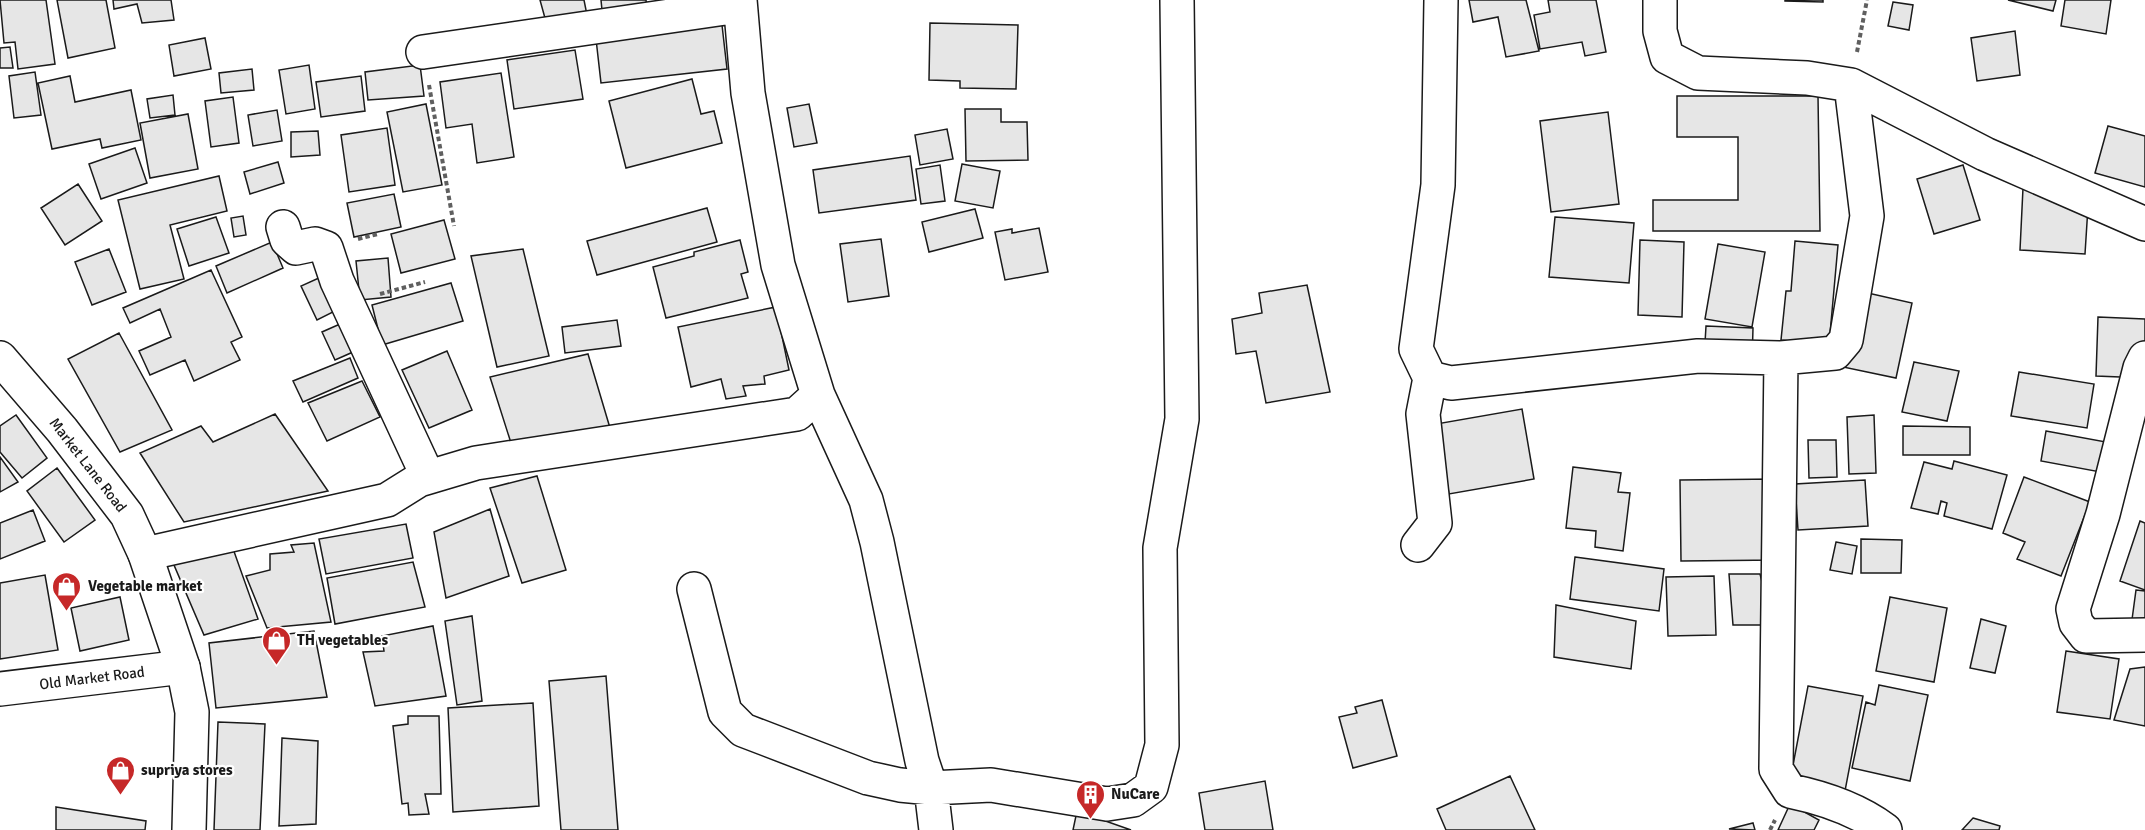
<svg xmlns="http://www.w3.org/2000/svg" width="2145" height="830" font-family="Signika,sans-serif">
<style>
.building{fill:#e6e6e6;stroke:#1a1a1a;stroke-width:1.5}
.lines{fill:none;stroke-linecap:round;stroke-linejoin:round}
.minor-casing{stroke:#1a1a1a;stroke-width:36}
.major-casing{stroke:#1a1a1a;stroke-width:36}
.path{stroke:#5f5f5f;stroke-width:4;stroke-dasharray:4.5 3;stroke-linecap:butt}
.minor{stroke:#fff;stroke-width:33}
.major{stroke:#fff;stroke-width:33}
.labels{text-anchor:middle;dominant-baseline:central;stroke-width:4.5;stroke-linejoin:round;paint-order:stroke}
.street-label{font-size:15px;fill:#1a1a1a;stroke:#fff}
.poi-label{font-size:15px;font-weight:bold;fill:#1a1a1a;stroke:#fff;text-anchor:start}
</style>
<rect width="100%" height="100%" fill="#fff"/>
<path class="building" d="M0,0h46l9,64 -37,5 -3,-27 -11,1z
M57,0h49l9,48 -47,10z
M113,0h58l3,20 -32,3 -5,-19 -23,5z
M540,0h44l4,20 -40,9z
M601,0h45l1,9 -45,1z
M1469,0h57l13,51 -33,6 -8,-40 -25,5z
M1548,0h48l10,52 -21,4 -3,-14 -42,7 -6,-34 16,-3z
M1785,0h38v2l-38,-1z
M2008,0h48l-3,11z
M2065,0h46l-5,34 -45,-8z
M1893,2l20,3 -4,25 -21,-4z
M930,23l88,2 -2,64 -56,-1v-7l-31,-1z
M722,25l5,44 -126,14 -5,-44z
M2015,31l5,44 -43,6 -6,-43z
M205,38l6,31 -37,7 -5,-31z
M10,47l3,21h-13v-20z
M575,50l8,49 -69,10 -7,-49z
M309,65l6,44 -29,5 -7,-44z
M420,65l4,31 -56,4 -3,-28z
M252,69l2,21 -33,3 -2,-20z
M35,72l6,43 -27,3 -5,-42z
M501,73l13,84 -37,6 -5,-39 -26,4 -6,-46z
M70,76l5,26 56,-12 10,50 -39,8 -2,-9 -48,10 -14,-66z
M361,76l4,35 -44,6 -5,-35z
M692,79l9,35 13,-3 8,32 -96,25 -17,-67z
M173,95l2,20 -25,3 -3,-19z
M1677,96h141l2,135h-167v-31h85v-63h-61z
M233,97l6,46 -28,4 -6,-46z
M426,104l16,81 -39,7 -16,-80z
M809,104l8,39 -23,4 -7,-39z
M965,109h36v13h26l1,38 -62,1z
M277,110l5,31 -29,5 -5,-31z
M1608,112l11,92 -68,8 -11,-91z
M188,114l10,55 -48,9 -10,-55z
M2108,126l37,10v51l-50,-14z
M387,128l8,57 -46,7 -8,-57z
M947,129l6,30 -33,6 -5,-30z
M318,131l2,24 -29,2v-25z
M135,148l12,35 -46,16 -12,-35z
M910,156l6,44 -97,13 -6,-43z
M278,162l6,21 -34,11 -6,-22z
M962,164l38,7 -7,37 -38,-7z
M940,165l5,36 -24,3 -5,-35z
M1963,165l17,55 -46,14 -17,-55z
M219,176l8,35 -57,14 14,54 -44,10 -22,-89z
M78,184l24,37 -37,24 -24,-37z
M2023,188l66,3 -4,63 -65,-4z
M394,194l7,33 -47,10 -7,-34z
M707,208l10,34 -120,33 -10,-34z
M975,209l8,29 -54,14 -7,-30z
M243,216l3,19 -12,2 -3,-19z
M216,217l13,36 -40,13 -12,-37z
M1555,217l79,6 -5,60 -80,-6z
M444,220l11,39 -54,14 -10,-39z
M1039,228l9,44 -43,8 -10,-48 17,-3v4z
M881,239l8,57 -41,6 -8,-58z
M740,240l8,32 -7,2 7,24 -82,20 -13,-51 41,-11v-4z
M1640,240l44,2 -2,75 -44,-2z
M1795,241l43,4 -9,100 -48,-5 5,-49h5z
M272,242l11,26 -56,25 -11,-27z
M1718,244l47,8 -13,75 -47,-8z
M109,249l17,43 -34,13 -17,-43z
M523,249l26,107 -52,11 -26,-111z
M388,258l3,39 -31,3 -4,-39z
M211,270l31,67 -11,5 9,18 -46,21 -9,-21 -35,15 -11,-24 32,-14 -11,-28 -30,14 -7,-15z
M321,277l16,33 -20,10 -16,-34z
M451,283l12,38 -81,24 -10,-40z
M1307,285l23,107 -64,11 -10,-52 -20,3 -4,-35 30,-6 -3,-20z
M1859,291l53,12 -16,75 -53,-11z
M776,307l13,63 -25,6 1,8 -22,2 3,10 -20,3 -5,-20 -30,8 -13,-60z
M2098,317l47,2v59l-49,-2z
M617,320l4,26 -56,7 -3,-26z
M340,324l13,28 -18,8 -13,-28z
M1706,326l47,2 -1,35 -48,-3z
M119,333l53,97 -52,22 -52,-93z
M447,351l25,59 -43,18 -27,-58z
M588,354l22,74 -99,15 -21,-66z
M350,358l8,20 -55,24 -10,-21z
M1914,362l45,9 -12,50 -45,-9z
M2019,372l75,12 -7,44 -76,-12z
M362,381l18,36 -53,24 -19,-38z
M1522,409l12,70 -85,15 -13,-70z
M275,414l53,77 -144,31 -44,-69 61,-27 12,16z
M16,415l31,43 -25,20 -22,-26v-26z
M1874,415l2,58 -27,1 -2,-57z
M1903,426l67,1v28h-67z
M2046,431l71,13 -6,30 -70,-13z
M1808,440h28l1,37 -28,1z
M0,457l18,25 -18,10z
M1954,461l53,14 -15,54 -48,-13 3,-13 -6,-2 -3,13 -27,-6 13,-46 28,7z
M1573,467l48,6 -3,19 12,1 -7,58 -28,-4 1,-16 -30,-3z
M57,468l38,52 -31,22 -37,-51z
M537,476l29,94 -44,13 -32,-95z
M2024,477l66,25 -29,74 -44,-17 8,-17 -22,-9z
M1778,479l1,81 -98,1 -1,-81z
M1865,480l3,46 -70,4 -3,-46z
M490,509l19,67 -63,22 -12,-66z
M33,510l12,31 -45,18v-36z
M2140,521l5,2v67l-25,-9z
M406,524l7,34 -87,16 -7,-35z
M1861,539l41,1 -1,33h-40z
M1836,542l21,4 -5,28 -22,-4z
M231,543l27,76 -54,16 -36,-84z
M314,543l17,79 -64,6 -21,-52 24,-6v-16l24,-2 -3,-7z
M1575,557l89,12 -5,42 -89,-12z
M413,562l12,45 -90,17 -8,-46z
M1729,574h31l13,51h-40z
M45,575l13,75 -58,9v-76z
M1714,576l2,59 -48,1 -2,-59z
M2136,590l9,1v38l-14,-2z
M120,597l9,43 -49,11 -9,-43z
M1890,597l57,11 -13,74 -58,-11z
M1556,605l80,16 -5,48 -77,-12z
M472,616l10,85 -25,4 -12,-84z
M1981,619l25,7 -11,47 -25,-5z
M433,626l13,70 -71,10 -12,-54 21,-1 -2,-15z
M314,631l13,66 -111,11 -7,-65z
M2066,651l53,8 -9,60 -53,-7z
M2145,667v59l-31,-6 16,-51z
M606,676l12,154h-57l-12,-149z
M1879,685l49,10 -18,86 -58,-13 14,-66 9,3z
M1808,686l55,10 -18,95 -55,-10z
M1382,700l15,56 -44,12 -14,-51 18,-4 -2,-6z
M533,703l6,103 -86,6 -5,-104z
M408,716h31l2,78h-16l4,20 -20,1 -1,-12 -6,1 -9,-78 15,-2z
M218,722l47,2 -5,106h-46z
M282,738l36,3 -2,83 -37,2z
M1510,776l25,54h-89l-9,-21z
M1265,781l8,49h-68l-6,-37z
M1790,804l29,16 -5,10h-36z
M56,807l90,14 -1,9h-89z
M1077,811l54,19h-58z
M1973,818l27,8 -1,4h-37z
M1753,823l2,7 -26,-1z"/>
<g class="lines">
<defs>
<path id="minor" d="M740,0l8,93 30,172 40,130 48,105 11,42 45,219 9,27 5,42
M1660,0v31l7,26 31,16 109,5 44,7 134,69 160,70
M423,52l316,-46
M283,227l4,13 9,8 19,-4 11,4 11,33 91,196
M1781,358l-5,411 14,22c34,7 67,18 95,39
M2145,358l-5,10 -37,146 -30,95 3,14 10,13 59,-1
M1430,378l21,5 247,-27 83,2 54,-5 11,-13 21,-124 -16,-131
M1418,545l17,-22 -12,-109 7,-36 -14,-29 22,-164 3,-185
M145,554l242,-54 32,-20 57,-17 321,-49 21,-19
M694,589l31,123 18,18 125,48 32,7 31,3 60,-3 116,19 26,-4 18,-13 11,-42 -2,-197 22,-129 -5,-419
M0,689l183,-22"/>
<path id="major" d="M0,358l62,72 65,85 18,39 38,113 9,45 -3,118"/>
</defs>
<use href="#minor" class="minor-casing"/>
<use href="#major" class="major-casing"/>
<path class="path" d="M1857,52l10,-52
M429,85l25,141
M358,239l20,-5
M380,294l45,-12
M1770,830l5,-10"/>
<use href="#minor" class="minor"/>
<use href="#major" class="major"/>
</g>
<defs>
<symbol id="shop-pin" viewBox="-11 -11 22 30"><path d="M0 17L-7.5 6A9.5 9.5 0 1 1 7.5 6Z" fill="#c62828" stroke="#fff"/><path d="M-5-2.5h2.3a2.7 3.5 0 0 1 5.4 0H5L5.5 6h-11ZM-1.5-2.5h3a1.5 2.3 0 0 0-3 0Z" fill="#fff"/></symbol>
<symbol id="building-pin" viewBox="-11 -11 22 30"><path d="M0 17L-7.5 6A9.5 9.5 0 1 1 7.5 6Z" fill="#c62828" stroke="#fff"/><path d="M-4-6H4V6H1V3H-1V6H-4ZM-2.5-4.3h1.7v1.8h-1.7ZM.8-4.3h1.7v1.8H.8ZM-2.5-1h1.7V.8h-1.7ZM.8-1h1.7V.8H.8Z" fill="#fff"/></symbol>
</defs>
<g fill-rule="evenodd">
<use href="#shop-pin" x="50" y="570" width="33" height="45"/>
<use href="#shop-pin" x="260" y="624" width="33" height="45"/>
<use href="#shop-pin" x="104" y="754" width="33" height="45"/>
<use href="#building-pin" x="1074" y="778" width="33" height="45"/>
</g>
<g class="labels">
<g class="street-label">
<text transform="translate(88 465) rotate(52)">Market Lane Road</text>
<text transform="translate(92 678) rotate(-7)">Old Market Road</text>
</g>
<g class="poi-label">
<text x="88" y="586">Vegetable market</text>
<text x="297" y="640">TH vegetables</text>
<text x="141" y="770">supriya stores</text>
<text x="1111" y="794">NuCare</text>
</g>
</g>
</svg>
